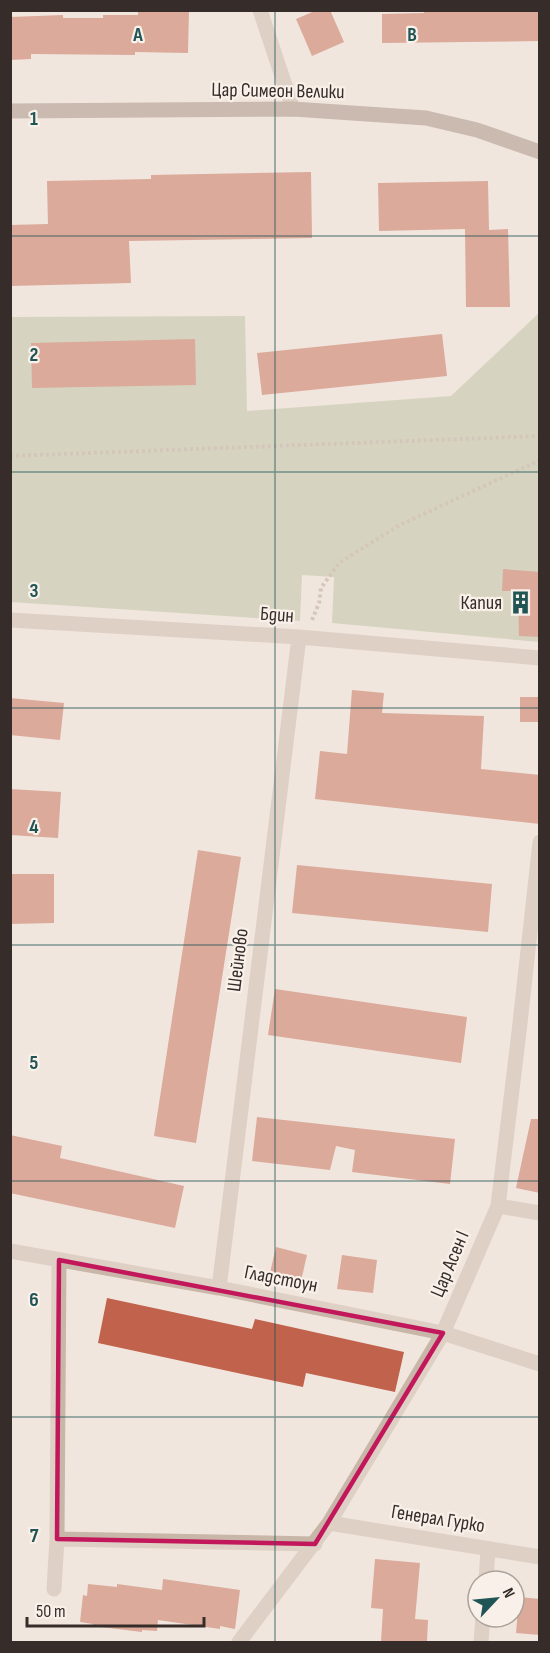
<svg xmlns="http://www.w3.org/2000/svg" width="550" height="1653" font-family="'Sofia Sans Condensed',sans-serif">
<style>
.green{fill:#b5bf9d}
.building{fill:#c0624c}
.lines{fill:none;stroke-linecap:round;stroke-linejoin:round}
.path{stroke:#b4a093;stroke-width:4;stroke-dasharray:3 3;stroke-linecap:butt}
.street{stroke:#c8b6a9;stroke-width:15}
.secondary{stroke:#9c857b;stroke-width:15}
.marked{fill:none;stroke:#c2185b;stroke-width:4.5;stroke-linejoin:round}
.grid{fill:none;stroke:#205455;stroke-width:1.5;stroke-opacity:0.55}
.labels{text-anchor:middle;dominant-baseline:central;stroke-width:4.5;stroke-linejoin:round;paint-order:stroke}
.street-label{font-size:20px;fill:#362c29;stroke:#f9f1e9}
.poi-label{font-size:20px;fill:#362c29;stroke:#f9f1e9;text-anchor:end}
.grid-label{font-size:20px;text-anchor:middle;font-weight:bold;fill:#205455;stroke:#f9f1e9;stroke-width:4.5;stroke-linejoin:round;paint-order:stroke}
</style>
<rect width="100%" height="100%" fill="#f1e6dd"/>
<path class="green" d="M539,313v329l-207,-19 2,-46 -32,-2 -2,46 -289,-19 -1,-285 235,-1 2,95 204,-15z"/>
<path class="building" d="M138,10h51l-1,43 -53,-1v3l-104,-1v5l-21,1v-43l53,-2v3h40v-3h35z
M317,10h13l14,32 -32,14 -16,-37z
M424,10h115l1,31 -158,2v-29l42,-1z
M311,172l1,66 -183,3 2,42 -121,3v-61l38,-1 -1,-43 104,-2v-4z
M488,181l1,49 19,-1 2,78h-44l-1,-78 -86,2 -1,-48z
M442,334l5,42 -185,19 -5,-42z
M195,339l1,46 -164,3 -1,-45z
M503,569l37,3v65l-21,-1 -1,-45h-16z
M352,690l32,3 -2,20 102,3 -3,53 59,6v49l-225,-25 5,-48 27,3z
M520,697h20v25h-20z
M10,698l54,5 -4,37 -50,-5z
M10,789l51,3 -3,46 -48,-3z
M198,850l43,7 -45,286 -42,-7z
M297,865l195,19 -4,48 -196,-19z
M10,874h44v49l-44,1z
M275,989l192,28 -6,46 -193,-28z
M257,1117l198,22 -5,45 -98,-12 3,-22 -19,-4 -6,24 -78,-9z
M531,1119h9v74l-24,-5z
M10,1135l52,11 -2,12 124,28 -9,42 -165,-35z
M276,1247l31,8 -6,26 -31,-8z
M342,1255l35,5 -4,33 -36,-4z
M107,1298l145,31 3,-10 149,33 -9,40 -89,-19 -3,14 -205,-44z
M375,1559l45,4 -5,56 13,1 -1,22h-46l2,-33 -12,-1z
M163,1579l77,11 -5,39 -15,-3v3l-62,-9 -1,11 -15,-1v2l-50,-6 1,-2 -13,-2 3,-27 4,1 1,-12 29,3v-3l45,6z
M519,1597l21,2v36l-24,-2z"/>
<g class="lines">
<path class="path" d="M10,456l530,-20
M312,620l7,-17 2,-15 18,-25 59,-37 142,-66"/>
<path class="street" d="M260,10l33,99
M10,620l289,17 241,21
M498,1206l42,7
M10,1251l209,37 224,45 97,31
M219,1288l80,-651
M329,1523l211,34
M57,1539l258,5
M486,1581l2,-32
M54,1589l3,-50 2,-279
M239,1642l90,-119 114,-190 55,-127 21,-174 21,-190
M481,1642l2,-25"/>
<path class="secondary" d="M10,111l283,-2 133,9 51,12 63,22"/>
</g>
<path d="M0 0H550V1653H0ZM59,1260l384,73 -128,211 -258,-5z" fill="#f1e6dd" fill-opacity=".55" fill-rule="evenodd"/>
<path class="marked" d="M59,1260l384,73 -128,211 -258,-5z"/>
<path class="grid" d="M275,10v1632M10,236h530M10,472h530M10,708h530M10,945h530M10,1181h530M10,1417h530"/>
<defs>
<symbol id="building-bare" viewBox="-9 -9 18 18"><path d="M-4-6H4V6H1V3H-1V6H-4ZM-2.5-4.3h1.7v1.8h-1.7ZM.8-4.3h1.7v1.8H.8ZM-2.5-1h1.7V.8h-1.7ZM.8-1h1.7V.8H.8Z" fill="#205455" stroke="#f9f1e9" stroke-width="2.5" paint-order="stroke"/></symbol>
</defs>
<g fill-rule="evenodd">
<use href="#building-bare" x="504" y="586" width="33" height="33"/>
</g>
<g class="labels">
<g class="street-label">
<text transform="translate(278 91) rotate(1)">Цар Симеон Велики</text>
<text transform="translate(277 615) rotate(4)">Бдин</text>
<text transform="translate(238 960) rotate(-83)">Шейново</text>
<text transform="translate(450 1264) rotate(-67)">Цар Асен I</text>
<text transform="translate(281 1279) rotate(11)">Гладстоун</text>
<text transform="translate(438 1519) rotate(9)">Генерал Гурко</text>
</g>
<g class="poi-label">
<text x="502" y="603">Капия</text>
</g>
</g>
<g class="grid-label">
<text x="138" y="41">A</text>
<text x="412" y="41">B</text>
<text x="34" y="125">1</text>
<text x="34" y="361">2</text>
<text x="34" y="597">3</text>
<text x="34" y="833">4</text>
<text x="34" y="1069">5</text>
<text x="34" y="1306">6</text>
<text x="34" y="1542">7</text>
</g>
<rect width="550" height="1653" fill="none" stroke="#362c29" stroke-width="24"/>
<g transform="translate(496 1599) rotate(64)"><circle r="28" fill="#f9f1e9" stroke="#aba29c" stroke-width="1.5"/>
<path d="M0-4.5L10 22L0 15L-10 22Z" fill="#205455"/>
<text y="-9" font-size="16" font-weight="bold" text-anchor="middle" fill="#362c29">N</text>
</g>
<path d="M27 1617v9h177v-9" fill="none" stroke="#362c29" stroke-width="3"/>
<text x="36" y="1617" font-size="18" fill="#362c29" stroke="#f9f1e9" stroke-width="4.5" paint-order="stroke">50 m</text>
</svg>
